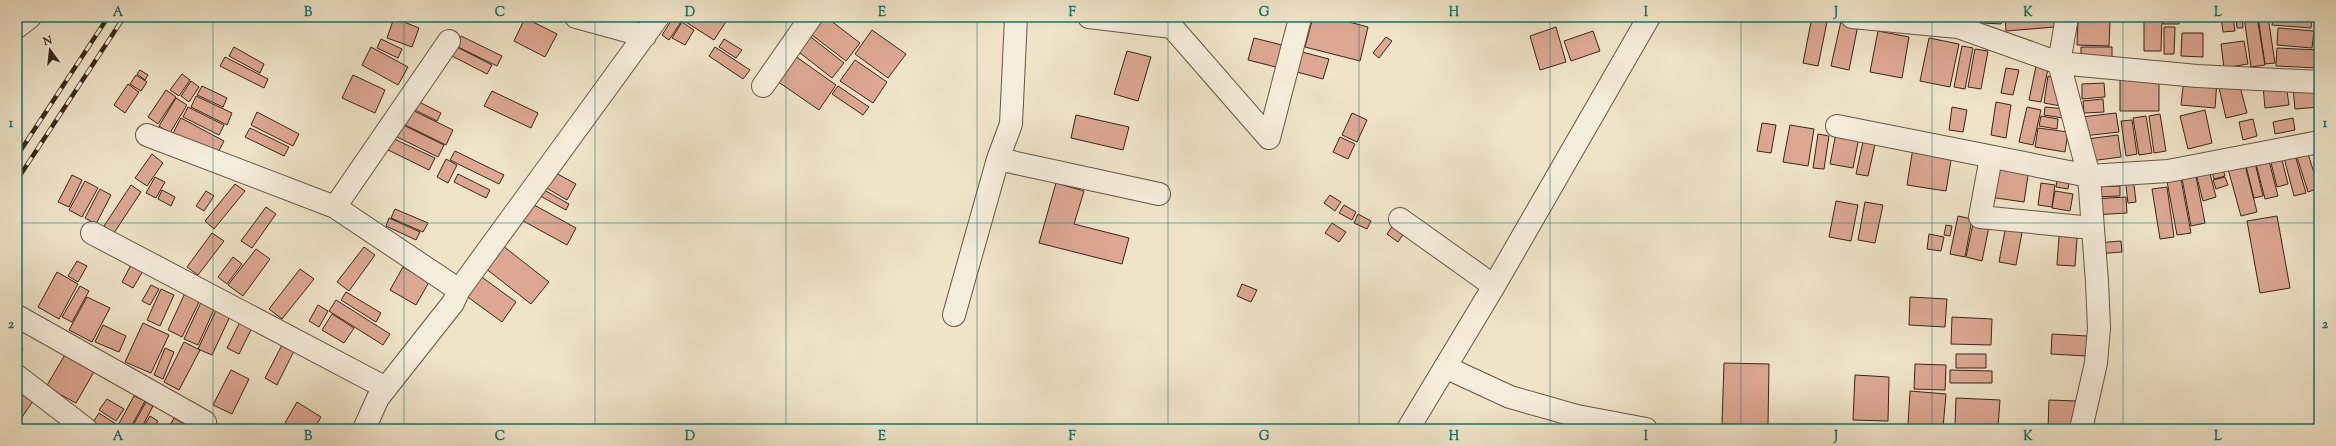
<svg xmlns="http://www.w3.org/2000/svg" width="2336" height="446" font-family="'Sorts Mill Goudy',serif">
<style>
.building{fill:#dda793;stroke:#3a2615}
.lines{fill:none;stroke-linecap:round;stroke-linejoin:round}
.minor-casing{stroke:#675642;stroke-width:24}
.minor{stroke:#f5eddb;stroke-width:22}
.rail-casing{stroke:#3a2615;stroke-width:4.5}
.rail{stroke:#f5eddb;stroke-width:3;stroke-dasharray:9;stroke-linecap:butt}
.grid{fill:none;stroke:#0f766e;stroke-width:1;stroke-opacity:0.55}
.neatline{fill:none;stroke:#0f766e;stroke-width:1.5}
.grid-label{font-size:13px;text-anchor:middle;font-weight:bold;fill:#0f766e}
</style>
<rect width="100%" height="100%" fill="#efe4c8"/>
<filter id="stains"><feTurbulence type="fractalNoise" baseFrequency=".005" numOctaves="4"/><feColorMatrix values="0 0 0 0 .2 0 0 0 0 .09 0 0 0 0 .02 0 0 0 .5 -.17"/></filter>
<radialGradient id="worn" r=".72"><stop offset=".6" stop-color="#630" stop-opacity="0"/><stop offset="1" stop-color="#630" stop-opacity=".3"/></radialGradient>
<path class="building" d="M678,17h51l-15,23z
M820,17h6l34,26 -14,18 -38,-29z
M922,17h14l-1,5 -14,-2z
M1313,17h17l38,10 -8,34 -55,-14z
M1812,17h16l-10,49 -15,-3z
M1967,17h35l-1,7 -35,-2z
M2005,17h49l1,10 -49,4z
M2144,17h18l-1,34h-17z
M2163,17h16v7h-16z
M2221,17h12l2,14 -12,1z
M2236,17h6l1,11h-6z
M2244,17h13l8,48 -14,2z
M2258,17h10l7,46 -10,1z
M2273,17h39l-1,11 -39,-3z
M394,18l25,10 -7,19 -25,-9z
M525,18l32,16 -12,23 -31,-16z
M673,18l8,4 -12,18 -7,-5z
M2078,20l32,1 -1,25 -32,-1z
M1841,21l17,4 -9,45 -18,-4z
M682,22l12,8 -9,15 -13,-7z
M1556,27l10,35 -26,8 -10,-34z
M2164,27h11l-1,27h-10z
M2278,28l36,3 -2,17 -35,-3z
M872,30l34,24 -18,24 -33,-24z
M1593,31l7,20 -29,10 -7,-20z
M1878,31l31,6 -7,41 -32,-6z
M2182,33h21v24l-22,-1z
M807,34l37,29 -12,15 -37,-29z
M461,36l41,20 -5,10 -41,-20z
M1386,37l6,4 -13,17 -6,-5z
M1254,38l28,7 -6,22 -28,-7z
M1929,38l30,6 -9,43 -30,-6z
M381,39l21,10 -4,9 -21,-10z
M724,39l18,11 -6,8 -17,-11z
M2244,41l4,23 -24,4 -3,-24z
M1962,46l11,2 -8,41 -11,-2z
M234,47l30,17 -4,9 -31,-17z
M371,47l37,20 -10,18 -36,-20z
M457,47l35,18 -5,9 -35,-18z
M715,47l35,23 -7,9 -34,-23z
M2081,47h31v17h-31z
M2277,48l41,2 -1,18 -41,-2z
M1975,49l13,2 -7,38 -13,-2z
M1127,51l24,6 -13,44 -24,-7z
M1302,52l27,7 -6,20 -26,-7z
M795,56l41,29 -17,25 -42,-29z
M225,57l43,22 -4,9 -44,-22z
M855,60l32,22 -14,21 -33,-22z
M2036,66l12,3 -7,33 -12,-2z
M2006,68l13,2 -6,25 -12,-2z
M140,70l8,5 -3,5 -8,-6z
M182,74l8,6 -11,16 -9,-6z
M136,75l11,7 -6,9 -11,-7z
M353,75l32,15 -10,23 -33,-15z
M2048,76l13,4v26l-17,-3z
M2120,76h39v35h-39z
M2184,78l33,3 -2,27 -34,-3z
M191,81l8,6 -10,15 -8,-6z
M2104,83l1,14 -23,2v-15z
M2239,83l8,30 -21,5 -7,-30z
M128,84l11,8 -14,21 -11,-8z
M2286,84l3,21 -24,3 -2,-22z
M202,86l25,12 -4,9 -26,-12z
M838,86l31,21 -6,8 -31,-21z
M2319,86v21l-24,2 -2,-21z
M166,90l10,7 -18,27 -10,-7z
M492,91l46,22 -7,15 -47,-22z
M196,96l36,17 -5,12 -36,-18z
M176,98l11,7 -17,28 -11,-7z
M2103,99l1,13 -20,1 -1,-12z
M417,101l24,12 -4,8 -24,-12z
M1996,102l15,3 -5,33 -15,-3z
M404,106l49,24 -7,15 -49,-24z
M188,107l36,18 -5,10 -36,-18z
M1952,107l15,3 -4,22 -14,-2z
M2027,107l14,3 -8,35 -14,-3z
M2045,107l19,2 -1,9 -19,-3z
M2205,110l7,33 -24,6 -8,-33z
M257,112l42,22 -6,12 -42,-21z
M1352,113l15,7 -10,22 -15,-7z
M2116,113l3,19 -36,4 -2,-19z
M2160,114l6,37 -12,2 -5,-37z
M1076,115l53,12 -6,23 -52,-12z
M2041,116l17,3 -1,10 -18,-3z
M2146,116l6,37 -13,2 -6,-37z
M181,118l43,23 -9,17 -43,-23z
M2293,118l2,12 -20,4 -2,-12z
M2253,119l4,17 -14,4 -4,-18z
M2132,120l5,34 -11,2 -5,-35z
M397,122l47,23 -6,12 -47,-23z
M1762,123l14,2 -5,28 -14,-2z
M1790,125l24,4 -6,37 -25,-4z
M250,128l39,19 -5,9 -39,-19z
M2038,128l30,4 -3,20 -30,-5z
M1836,133l23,4 -6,31 -23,-4z
M1818,134l11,2 -5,33 -11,-1z
M2118,135l3,22 -31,4 -3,-22z
M390,137l45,21 -6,12 -45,-22z
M1340,137l15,7 -7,15 -15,-7z
M1864,137l12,3 -8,36 -12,-2z
M1913,148l39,6 -6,37 -39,-6z
M2279,148l9,36 -11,3 -9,-36z
M455,151l49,24 -5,9 -49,-24z
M2307,151l12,37 -11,4 -12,-38z
M2267,153l11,43 -13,3 -11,-43z
M152,154l11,9 -16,23 -12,-8z
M2295,155l11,38 -12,3 -10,-38z
M446,159l11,6 -9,18 -11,-6z
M2254,159l9,37 -9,2 -9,-36z
M1994,164l35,5 -5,33 -35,-5z
M2222,165l3,11 -11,3 -3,-10z
M2245,165l12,47 -16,4 -13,-47z
M2208,166l8,31 -13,4 -8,-31z
M2059,168l12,2 -3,19 -12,-2z
M552,171l24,13 -9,16 -24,-14z
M2195,171l10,52 -14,3 -10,-53z
M458,174l32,16 -4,8 -32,-16z
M2180,174l11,59 -14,2 -11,-59z
M72,175l10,5 -13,27 -11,-5z
M2133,176l3,26 -8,1 -3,-26z
M155,177l10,5 -9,16 -10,-5z
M2225,177l3,8 -12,4 -3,-9z
M85,181l13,7 -16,29 -13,-7z
M1056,183l28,8 -10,33 55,14 -7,26 -83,-21z
M2041,183l14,2 -3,22 -14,-2z
M235,184l10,7 -31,38 -9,-8z
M131,185l10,7 -27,41 -10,-7z
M537,186l32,18 -3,6 -33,-18z
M2120,186v10l-28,1v-10z
M2167,187l7,50 -14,2 -8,-50z
M100,189l11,6 -15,29 -11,-6z
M162,190l13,7 -4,9 -13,-7z
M206,191l8,5 -10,15 -8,-5z
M2055,191l18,3 -3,17 -18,-3z
M1330,195l11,7 -6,9 -11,-8z
M2126,197l1,16 -35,2 -1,-16z
M525,200l51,28 -9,17 -51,-28z
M1836,201l22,4 -7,36 -22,-4z
M1865,202l18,3 -8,38 -17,-3z
M1344,205l12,7 -4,8 -13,-7z
M266,207l10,7 -24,34 -11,-7z
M395,209l33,14 -5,9 -32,-14z
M1358,214l13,7 -4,8 -13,-6z
M1958,216l14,3 -7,38 -15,-3z
M2277,216l13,72 -30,5 -13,-72z
M389,218l31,14 -4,8 -30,-14z
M1974,219l16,3 -8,39 -16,-4z
M1395,222l11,8 -8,12 -11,-8z
M1332,223l14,9 -7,10 -14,-9z
M1946,225l6,1 -2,10 -6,-1z
M2006,225l17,2 -7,38 -17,-3z
M212,233l12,8 -26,34 -11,-8z
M1929,234l15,3 -3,14 -14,-2z
M2059,236l18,2 -2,28 -18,-1z
M2121,241l1,11 -25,2 -1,-11z
M498,242l51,40 -18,22 -51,-40z
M364,247l11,8 -26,36 -12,-9z
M256,249l14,10 -27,37 -15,-11z
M233,257l9,7 -15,20 -9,-7z
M77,261l10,5 -9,16 -10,-6z
M132,263l12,6 -11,19 -11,-6z
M403,267l26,15 -13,23 -26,-15z
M300,269l14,10 -32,40 -13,-10z
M57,272l21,12 -19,35 -21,-12z
M479,275l37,27 -14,20 -37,-27z
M1242,284l15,6 -6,12 -14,-6z
M151,285l8,4 -9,16 -8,-4z
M80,286l9,5 -17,31 -10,-5z
M161,289l13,6 -14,31 -13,-6z
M346,292l35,21 -5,9 -35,-22z
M185,293l15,7 -18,37 -14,-7z
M87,297l23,11 -18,34 -23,-12z
M1910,297l37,2 -2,28 -36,-2z
M203,298l13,7 -18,40 -14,-6z
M336,300l54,34 -7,11 -54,-34z
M318,305l10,6 -9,16 -10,-6z
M218,306l14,6 -20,43 -14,-6z
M332,314l22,14 -10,15 -22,-13z
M1952,317l40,2 -1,26 -40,-1z
M241,320l12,6 -14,28 -12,-6z
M143,323l26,12 -18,38 -26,-11z
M103,325l23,11 -7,16 -24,-10z
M2052,334l35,2 -1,20 -35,-2z
M284,341l12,6 -19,38 -12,-7z
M184,342l16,8 -21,40 -15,-8z
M17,345l6,4 -6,8z
M165,348l9,4 -11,27 -9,-4z
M66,353l29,17 -19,33 -30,-16z
M1956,354h30v14h-30z
M1724,363l45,1 -1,61 -46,-1z
M1915,364l31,1 -1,25 -31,-1z
M231,370l18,9 -17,35 -19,-9z
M1950,370l42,1v12h-42z
M1855,375l34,2 -1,44 -35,-1z
M17,390l16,11 -15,22h-1z
M1910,391l36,3 -3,34 -35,-3z
M134,396l11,5 -15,28h-14z
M1956,398l44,2 -2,27 -43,-2z
M107,399l17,10 -8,12 -17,-11z
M2049,400l28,1 -1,27 -28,-1z
M146,402l7,4 -12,23h-10z
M297,402l24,15 -7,12h-19l-10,-6z
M99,413l17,11 -3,5h-20l-3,-2z
M150,416l8,5 -5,8h-11z
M174,418l14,8 -2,3h-18z"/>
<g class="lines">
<defs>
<path id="minor" d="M576,17l69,19
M1089,17l83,10 97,111 30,-116
M1852,17l106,10 101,36 138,13 122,6
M2067,17l-8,46 30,113 8,106 2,46 -3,35 -15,66
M17,27l13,-10
M763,86l48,-69
M1837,126l252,50 79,-5 151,-29
M147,135l188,72 124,83
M1991,157l-11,60 112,11
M998,159l161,35
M335,207l114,-166
M1400,219l94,67
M92,233l294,155
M954,315l44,-156 13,-35 5,-107
M17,316l188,106 -3,7
M1445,367l65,30 67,19 69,13
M17,376l69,53
M364,429l14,-31 75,-95 6,-13 199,-273
M1408,429l86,-143 155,-269"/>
</defs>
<use href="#minor" class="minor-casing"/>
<use href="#minor" class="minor"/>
<defs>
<path id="rail" d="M17,156l91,-139
M17,180l107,-163"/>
</defs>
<use href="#rail" class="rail-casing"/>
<use href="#rail" class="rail"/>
</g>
<path class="grid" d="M213,17v412M404,17v412M595,17v412M786,17v412M977,17v412M1168,17v412M1359,17v412M1550,17v412M1741,17v412M1932,17v412M2123,17v412M17,223h2302"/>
<rect width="2336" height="446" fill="none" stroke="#efe4c8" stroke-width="44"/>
<g transform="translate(50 50) rotate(345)" stroke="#f5eddb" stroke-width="3" paint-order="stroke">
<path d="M0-3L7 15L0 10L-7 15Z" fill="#3a2615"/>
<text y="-6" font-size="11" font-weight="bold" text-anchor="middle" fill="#3a2615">N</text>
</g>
<rect x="22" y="22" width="2292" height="402" class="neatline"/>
<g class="grid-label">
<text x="118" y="16">A</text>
<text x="308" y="16">B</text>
<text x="500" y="16">C</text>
<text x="690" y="16">D</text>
<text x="882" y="16">E</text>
<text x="1072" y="16">F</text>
<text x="1264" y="16">G</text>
<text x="1454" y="16">H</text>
<text x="1646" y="16">I</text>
<text x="1836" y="16">J</text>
<text x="2028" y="16">K</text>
<text x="2218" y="16">L</text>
<text x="11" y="127">1</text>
<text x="2325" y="127">1</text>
<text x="11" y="328">2</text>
<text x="2325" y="328">2</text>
<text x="118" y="440">A</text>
<text x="308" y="440">B</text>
<text x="500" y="440">C</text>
<text x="690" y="440">D</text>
<text x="882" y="440">E</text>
<text x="1072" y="440">F</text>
<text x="1264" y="440">G</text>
<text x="1454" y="440">H</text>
<text x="1646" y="440">I</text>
<text x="1836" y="440">J</text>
<text x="2028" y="440">K</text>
<text x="2218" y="440">L</text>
</g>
<rect width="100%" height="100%" filter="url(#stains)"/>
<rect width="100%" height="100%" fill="url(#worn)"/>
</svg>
